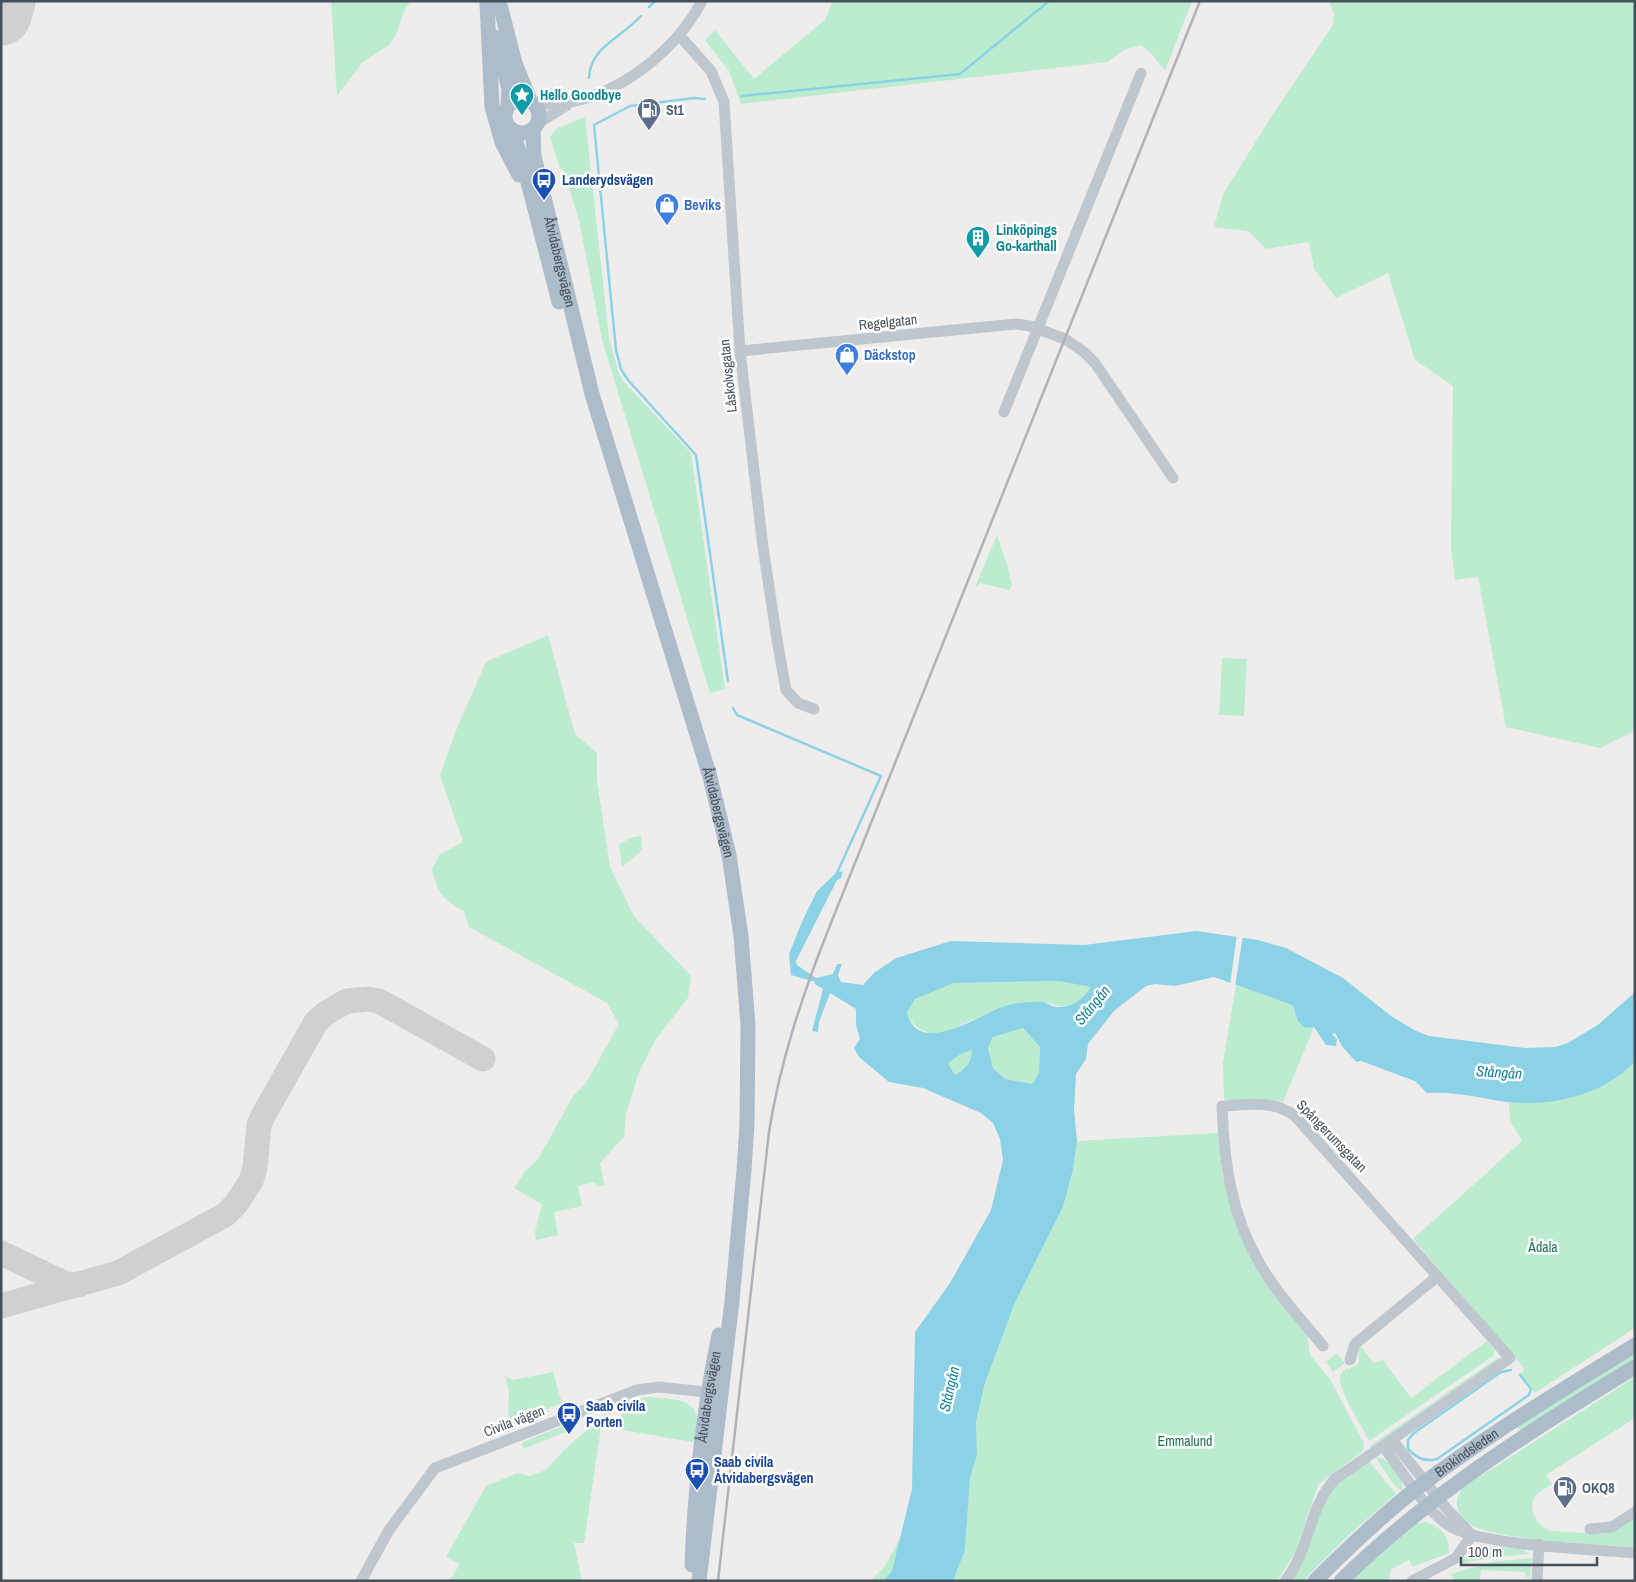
<svg xmlns="http://www.w3.org/2000/svg" width="1636" height="1582" font-family="'Archivo Narrow',sans-serif">
<style>
.green{fill:#bceccf}
.water{fill:#8bd2e7;fill-rule:evenodd}
.pier{fill:#efedec}
.lines{fill:none;stroke-linecap:round;stroke-linejoin:round}
.stream{stroke:#8bd2e7;stroke-width:2.5}
.taxiway{stroke:#cfd0d2;stroke-width:25}
.runway{stroke:#cfd0d2;stroke-width:61}
.minor{stroke:#bec7ce;stroke-width:11}
.major{stroke:#adbccb;stroke-width:15}
.rail{stroke:#afb2b7;stroke-width:2.5}
.labels{text-anchor:middle;dominant-baseline:central;stroke-width:5;stroke-linejoin:round;paint-order:stroke}
.culture-label{font-size:14px;font-weight:bold;fill:#0d838f;stroke:#fff;text-anchor:start}
.service-label{font-size:14px;font-weight:bold;fill:#4e5e75;stroke:#fff;text-anchor:start}
.transit-label{font-size:14px;font-weight:bold;fill:#164399;stroke:#fff;text-anchor:start}
.shop-label{font-size:14px;font-weight:bold;fill:#366cbe;stroke:#fff;text-anchor:start}
.street-label{font-size:14px;fill:#465059;stroke:#fff}
.park-label{font-size:14px;fill:#1b764a;stroke:#fff}
.water-label{font-size:15px;font-style:italic;fill:#137f9f;stroke:#fff}
</style>
<rect width="100%" height="100%" fill="#efedec"/>
<path class="green" d="M331,1h80l-7,10 -8,24 -7,10 -26,17 -26,34z
M833,1h359l-27,70 -14,-18 -10,-8 -17,5 -17,12 -366,42 -12,-33 -24,-31 10,-10 39,49 71,-59z
M1329,1h306v730l-35,17 -94,-21 -28,-150 -23,3 -4,-33 2,-161 -38,-26 -27,-87 -52,25 -22,-29 -5,-27 -43,7 -18,-18 -34,-4 9,-33 50,-80 60,-89 1,-11z
M585,117l24,221 9,33 5,10 67,71 2,8 33,229 -15,4 -108,-353 -23,-120 -16,-51h-3l-10,-32 6,-8z
M997,535l11,32 4,19 -3,4 -29,-7 -5,4z
M548,635l27,99 22,19v28l13,86 24,49 57,60 -3,22 -32,41 -18,36 -12,39 -2,23 -24,26 4,22 -6,2 -4,-5 -16,4 4,20 -28,6 4,23 -22,5 -1,-8 7,-28 -28,-16 11,-17 13,-12 35,-63 13,-13 33,-59 -12,-21 -138,-76 -5,-16c-22,-12 -26,-18 -32,-42l7,-14 24,-13 -23,-67 17,-47 29,-66z
M1222,658l25,1 -3,57 -25,-1z
M641,836l1,14 -20,17 -3,-23 14,-7z
M1059,981l32,6c-5,8 -9,14 -19,18 -12,5 -19,-3 -30,-3 -20,2 -44,11 -64,16 -14,3 -24,14 -39,15 -15,2 -28,-7 -32,-21l7,-13 40,-16z
M1236,985l56,20 2,8 20,14 -31,75 -9,-2h-50l-1,-38z
M1023,1028l17,19 -1,25 -6,12 -28,-5 -12,-11 -5,-20 5,-11z
M972,1050c0,11 -7,20 -17,25l-7,-12 13,-9z
M1635,1062v266l-100,65 -15,-19 5,-5 -112,-130 109,-98 -12,-20 -1,-19c45,1 93,-6 126,-40z
M1218,1133l4,41 12,45 73,113 3,23 20,24 34,64 -1,8 -45,34 -23,68 -18,28h-324l12,-31 5,-72 7,-23 -1,-34 9,-38 29,-78 49,-98 10,-37 4,-29z
M1487,1341l8,10 -2,5 -124,85c-6,-13 -32,-52 -29,-65 1,-4 5,-6 7,-9l2,2 10,-6v-19l15,19 9,-3 28,38z
M1337,1353l8,10 -12,9 -7,-10z
M1635,1353v6l-114,72 -4,-5z
M1499,1357l-2,4 -126,86v-2z
M553,1372l9,31 -52,20 -2,-3 1,-29 -4,-15 8,4z
M1635,1377v41l-89,57 6,9c-4,3 -10,5 -14,9 -13,13 -2,32 12,38l55,3 30,-15v28c-35,-3 -140,-6 -165,-23 -9,-6 -14,-14 -13,-25l5,-11z
M649,1397c33,3 58,1 44,45l-76,-13 8,-28z
M611,1408l-3,19h-7l-17,116h-10l8,38h-133l11,-17 -14,-7 40,-71 31,-13 13,3 16,-6 17,-19z
M562,1426l5,1 -2,5 -39,16 -4,-1 1,-5z
M1375,1457c12,-2 31,22 27,34l-7,-5z
M1369,1461l27,33 -46,40 -47,47h-13l33,-80 16,-19z
M1425,1522c16,5 25,13 24,31l-36,14 -4,-7 -18,9 -2,12h-39l63,-57z
M901,1536l-9,35 -9,10h-14l15,-13z
M1481,1546l42,3 6,5 -34,3 -36,7 14,-15z
M1532,1558l-2,20 -5,-1v-5l-44,-2 -1,11h-26l-3,-7 40,-12z"/>
<path class="water" d="M838,871l5,1 -2,6 -4,2 -41,81 1,4 19,13 17,-4 4,-10h5l-4,11 3,7 22,3 11,-12 22,-15 55,-17 133,4 113,-14 61,9 28,8 57,30 48,38 25,15 13,5 96,12 30,-1 13,-4 31,-19 36,-32v70c-32,33 -83,45 -128,40 -27,-4 -52,-11 -80,-9l-12,-12 -54,-20 -5,1 -14,-16 -7,-13 -3,1 5,5 -1,7 -10,-1 -12,-18 -9,1 -7,-7 -6,-16 -78,-28 -39,9 -20,-2 -9,2 -32,25 -26,33 -2,15 -10,15 -2,36 3,31 -4,29 -10,37 -49,98 -29,78 -9,38 1,34 -7,23 -5,72 -12,31h-70l9,-10 20,-82 3,-157 35,-49 41,-73 12,-50 -3,-21 -7,-16 -12,-10 -58,-25 -34,-6 -30,-25 -5,-9 6,-9 -4,-14v-16l-26,-16 -11,29 -1,10 -6,-1 11,-42 -8,-5v-2l-24,-7 -2,-21 12,-30 16,-33zM1059,981l32,6c-8,12 -18,21 -34,20 -5,0 -9,-4 -14,-5 -11,-1 -28,1 -38,4 -25,8 -87,53 -98,6l8,-13 39,-16zM1023,1028l17,19 -1,25 -6,12 -28,-5 -12,-11 -5,-20 5,-11zM972,1050c0,11 -7,20 -17,25l-7,-12 13,-9z"/>
<path class="pier" d="M1237,934l6,1 -8,52 -5,-2z"/>
<g class="lines">
<path class="stream" d="M649,7l6,-6
M589,78c1,-31 32,-40 52,-62
M742,96l218,-22 89,-73
M705,99l-11,-1 -64,8 -36,19 22,225 5,19 7,11 68,75 32,226
M733,708l4,7 144,61 -44,97
M1511,1370l-10,2 -87,61 -6,7v9c9,9 16,13 29,10l92,-64 2,-6 -11,-14"/>
<path class="taxiway" d="M1,1253l65,31 13,1
M1,1306l117,-33 107,-58 11,-11 15,-23 4,-13 4,-43 5,-11 52,-92 10,-9 21,-12 22,-2 10,2 104,58"/>
<path class="runway" d="M1,15l4,-14"/>
<path class="minor" d="M680,36l31,35 13,31 16,249 23,196 14,93 9,50 12,13 16,6
M534,103c66,9 139,-46 168,-102
M537,124l30,-19
M740,351l276,-27 14,2 35,13 19,13 11,11 78,115
M1004,412l137,-339
M1350,1360l5,-16 83,-68
M1392,1440l54,68 23,24
M1383,1446c19,25 40,61 65,79 30,21 146,24 187,28
M1590,1529l22,-2 23,-15
M361,1581l28,-51 46,-62 202,-78 22,-3 56,6
M1285,1581c25,-30 23,-73 50,-102l175,-121 -214,-241c-21,-18 -48,-12 -74,-11 2,56 9,109 38,158 17,30 42,56 63,82
M1412,1581l44,-23 16,-23
M1537,1581l2,-37"/>
<g class="major">
<path d="M499,1l16,62 15,37"/>
<path d="M487,4l5,103 10,35 17,33"/>
<path d="M495,37l14,52 -1,17"/>
<circle cx="522" cy="116" r="17"/>
<path id="s1" d="M533,129l1,27 58,238 118,383 19,78 12,81 7,89 -1,99 -3,46 -12,131 -33,280"/>
<path d="M512,130l11,33 36,139"/>
<path id="s2" d="M692,1565c3,-77 11,-154 27,-230"/>
<path id="s3" d="M1315,1581c32,-32 65,-64 101,-92 69,-53 145,-98 219,-144"/>
<path d="M1341,1581c87,-86 190,-151 294,-214"/>
</g>
<path class="rail" d="M718,1581l51,-449c11,-69 32,-133 58,-199l373,-932"/>
</g>
<defs>
<symbol id="sight-pin" viewBox="-11 -11 22 30"><path d="M0 17L-7.5 6A9.5 9.5 0 1 1 7.5 6Z" fill="#0f9aa8" stroke="#fff"/><path d="M0-6L1.8-2.2L6-1.7L2.9 1.2L3.7 5.4L0 3.3L-3.7 5.4L-2.9 1.2L-6-1.7L-1.8-2.2Z" fill="#fff"/></symbol>
<symbol id="fuel-pin" viewBox="-11 -11 22 30"><path d="M0 17L-7.5 6A9.5 9.5 0 1 1 7.5 6Z" fill="#5c6f8a" stroke="#fff"/><path d="M-5.5-6h7V0h2V4h1.3V-2.5L3-4.5l.8-.8L6-3V5H2.5V1h-1V6h-7ZM-4.2-4.7v3.2H.2V-4.7Z" fill="#fff"/></symbol>
<symbol id="bus-pin" viewBox="-11 -11 22 30"><path d="M0 17L-7.5 6A9.5 9.5 0 1 1 7.5 6Z" fill="#1a4fb4" stroke="#fff"/><path d="M-5-6H5V4H4V6H2V4H-2V6H-4V4H-5ZM-3.5-4V0h7V-4ZM-3.5 1.2v1.5H-2V1.2ZM2 1.2v1.5H3.5V1.2Z" fill="#fff"/></symbol>
<symbol id="shop-pin" viewBox="-11 -11 22 30"><path d="M0 17L-7.5 6A9.5 9.5 0 1 1 7.5 6Z" fill="#3f7fe0" stroke="#fff"/><path d="M-5-2.5h2.3a2.7 3.5 0 0 1 5.4 0H5L5.5 6h-11ZM-1.5-2.5h3a1.5 2.3 0 0 0-3 0Z" fill="#fff"/></symbol>
<symbol id="building-pin" viewBox="-11 -11 22 30"><path d="M0 17L-7.5 6A9.5 9.5 0 1 1 7.5 6Z" fill="#0f9aa8" stroke="#fff"/><path d="M-4-6H4V6H1V3H-1V6H-4ZM-2.5-4.3h1.7v1.8h-1.7ZM.8-4.3h1.7v1.8H.8ZM-2.5-1h1.7V.8h-1.7ZM.8-1h1.7V.8H.8Z" fill="#fff"/></symbol>
</defs>
<g fill-rule="evenodd">
<use href="#sight-pin" x="508" y="81" width="28" height="38"/>
<use href="#fuel-pin" x="635" y="96" width="28" height="38"/>
<use href="#bus-pin" x="530" y="166" width="28" height="38"/>
<use href="#shop-pin" x="653" y="191" width="28" height="38"/>
<use href="#building-pin" x="964" y="224" width="28" height="38"/>
<use href="#shop-pin" x="833" y="341" width="28" height="38"/>
<use href="#bus-pin" x="555" y="1400" width="28" height="38"/>
<use href="#bus-pin" x="683" y="1456" width="28" height="38"/>
<use href="#fuel-pin" x="1551" y="1474" width="28" height="38"/>
</g>
<g class="labels">
<g class="culture-label">
<text x="540" y="95">Hello Goodbye</text>
<text x="996" y="230">Linköpings<tspan x="996" dy="16">Go-karthall</tspan></text>
</g>
<g class="service-label">
<text x="666" y="110">St1</text>
<text x="1582" y="1488">OKQ8</text>
</g>
<g class="transit-label">
<text x="562" y="180">Landerydsvägen</text>
<text x="586" y="1406">Saab civila<tspan x="586" dy="16">Porten</tspan></text>
<text x="714" y="1462">Saab civila<tspan x="714" dy="16">Åtvidabergsvägen</tspan></text>
</g>
<g class="shop-label">
<text x="684" y="205">Beviks</text>
<text x="864" y="355">Däckstop</text>
</g>
<g class="street-label">
<text stroke="none"><textPath href="#s1" startOffset="136">Åtvidabergsvägen</textPath></text>
<text transform="translate(888 322) rotate(-6)">Regelgatan</text>
<text transform="translate(728 376) rotate(-96)">Låskolvsgatan</text>
<text stroke="none"><textPath href="#s1" startOffset="709">Åtvidabergsvägen</textPath></text>
<text transform="translate(1332 1136) rotate(46)">Spångerumsgatan</text>
<text stroke="none"><textPath href="#s2" startOffset="169">Åtvidabergsvägen</textPath></text>
<text transform="translate(514 1421) rotate(-21)">Civila vägen</text>
<text stroke="none"><textPath href="#s3" startOffset="199">Brokindsleden</textPath></text>
</g>
<g class="park-label">
<text x="1543" y="1247">Ådala</text>
<text x="1185" y="1441">Emmalund</text>
</g>
<g class="water-label">
<text transform="translate(1092 1005) rotate(-50)">Stångån</text>
<text transform="translate(1499 1072) rotate(4)">Stångån</text>
<text transform="translate(949 1389) rotate(-77)">Stångån</text>
</g>
</g>
<rect width="1636" height="1582" fill="none" stroke="#465059" stroke-width="5"/>
<path d="M1461 1557v8h136v-8" fill="none" stroke="#465059" stroke-width="2.5"/>
<text x="1468" y="1557" font-size="15" fill="#465059" stroke="#ffffff" stroke-width="4" paint-order="stroke">100 m</text>
</svg>
